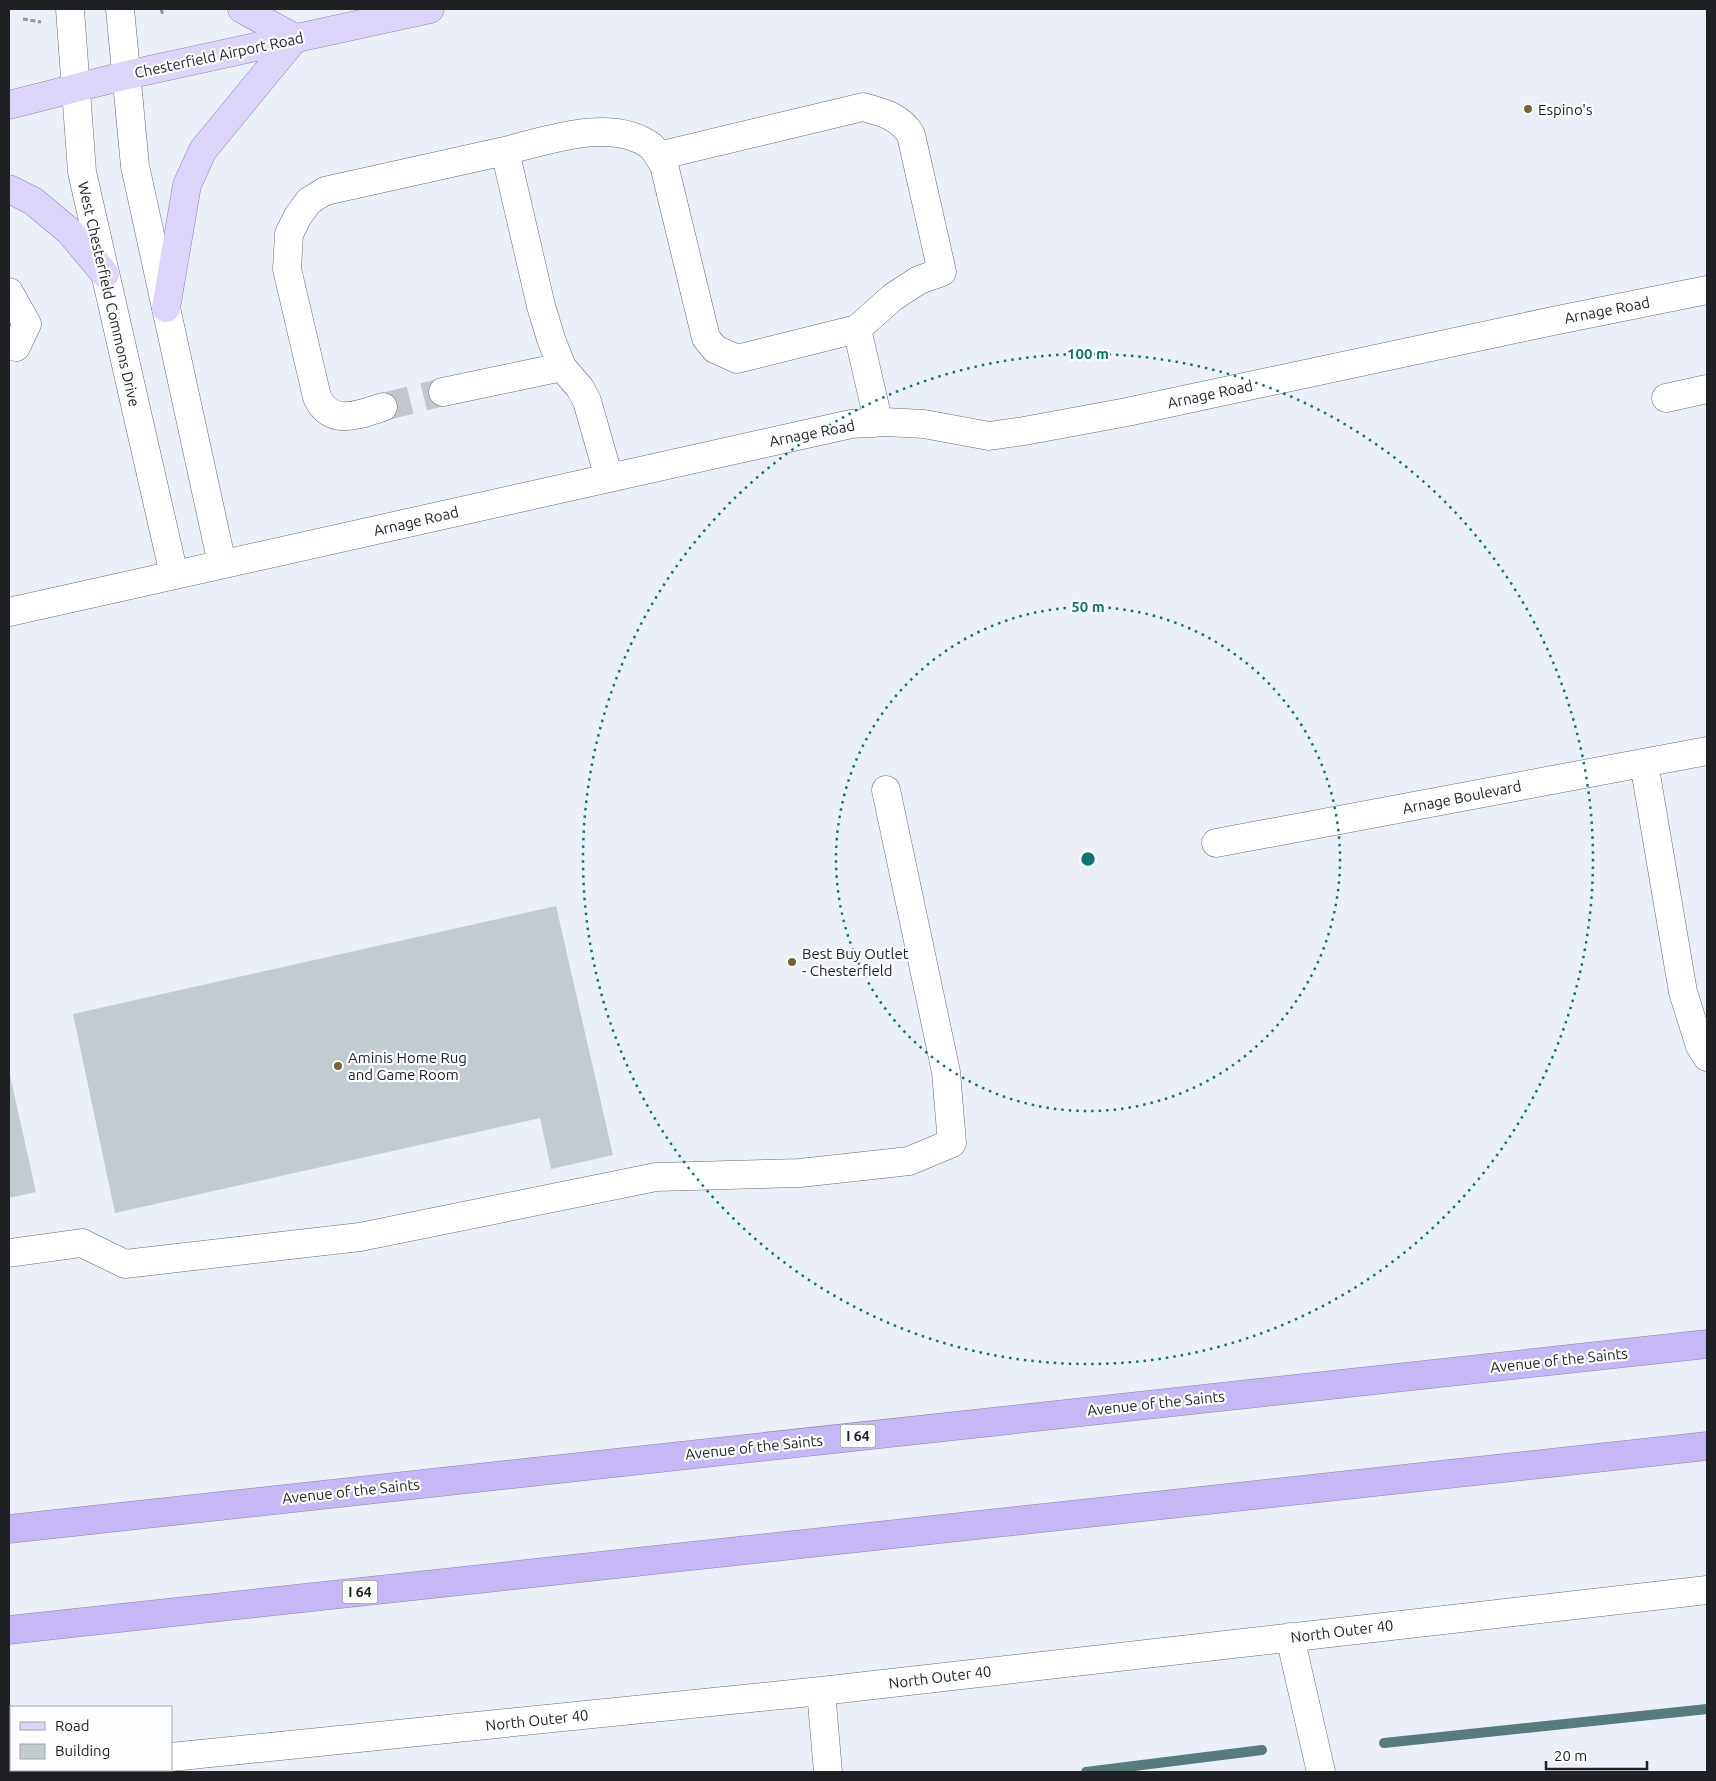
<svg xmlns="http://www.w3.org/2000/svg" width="1716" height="1781" font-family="Ubuntu,sans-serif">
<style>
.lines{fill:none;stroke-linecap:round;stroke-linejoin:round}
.stream{stroke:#577c7d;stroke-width:10}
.building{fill:#c2cbcf}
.minor-tunnel{stroke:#c2c6cd;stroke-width:28;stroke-dasharray:28 14;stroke-linecap:butt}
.minor-casing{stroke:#676b72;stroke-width:29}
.major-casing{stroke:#8c82ad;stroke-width:29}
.highway-casing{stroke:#8c82ad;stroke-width:29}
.path{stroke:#91949a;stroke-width:3;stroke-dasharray:5 2.5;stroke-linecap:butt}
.minor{stroke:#fff;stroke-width:28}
.major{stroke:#ddd4fa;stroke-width:28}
.highway{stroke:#c6b7f7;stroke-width:28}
.ring{fill:none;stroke:#0f766e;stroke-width:2.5;stroke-dasharray:2.5 5}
.poi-dot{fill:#746734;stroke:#fcfdfe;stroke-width:2}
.labels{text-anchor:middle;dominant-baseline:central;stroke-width:4.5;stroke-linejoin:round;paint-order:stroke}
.shield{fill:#fcfdfe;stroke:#616265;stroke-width:1}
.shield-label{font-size:14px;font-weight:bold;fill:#1f2023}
.street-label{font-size:15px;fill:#1f2023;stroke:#fcfdfe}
.poi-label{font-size:15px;fill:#1f2023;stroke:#fcfdfe;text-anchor:start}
.centre{fill:#0f766e;stroke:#fcfdfe;stroke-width:2.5}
.ring-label{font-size:15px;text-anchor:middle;font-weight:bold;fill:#0f766e;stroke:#fcfdfe;stroke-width:4.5;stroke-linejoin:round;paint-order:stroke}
</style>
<rect width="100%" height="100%" fill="#ebf0f8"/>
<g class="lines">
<path class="stream" d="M1384,1743l323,-34
M1086,1772l176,-22"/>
</g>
<path class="building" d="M556,906l57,249 -62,14 -11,-51 -425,95 -42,-199z
M9,1071l27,121 -27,6z"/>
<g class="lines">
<path class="minor-tunnel" d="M383,407l60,-15"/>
<defs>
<path id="minor" d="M70,9l12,163 92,403
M120,9l15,157 87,398
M505,151c43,-11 107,-34 146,-5 5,5 9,13 13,19l42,173 9,11 22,10 120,-30 18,78 -1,16
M658,156l205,-49c19,5 38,10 48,28l31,137 -23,8 -26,17 -36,32
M9,292l18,32 -11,23
M443,392l119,-25
M1666,398l41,-9
M383,407c-25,8 -52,20 -66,-10l-30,-128 2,-35 9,-18 11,-15 16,-10 180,-40 36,155 10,33 11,28 18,21 7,13 22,77
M9,612l842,-188 34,-2 39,2 65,12 35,-5 103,-19 426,-91 154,-31
M1644,763l39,229 17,54 7,11
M1216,843l491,-92
M9,1253l73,-10 43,21 235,-27 296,-60 144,-4 109,-12 43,-18 -6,-71 -60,-282
M1290,1637l31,135
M821,1691l7,81
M171,1757l650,-66 886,-101
M60,1772l15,-2"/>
<path id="major" d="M242,9l53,29
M9,105l118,-30 303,-66
M9,189l24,12 36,30 36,43
M166,308l21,-123 16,-35 92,-112"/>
<path id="highway" d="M9,1529l1698,-185
M9,1630l1698,-184"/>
</defs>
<use href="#minor" class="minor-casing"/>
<use href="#major" class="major-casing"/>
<use href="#highway" class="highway-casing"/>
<path class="path" d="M161,9l2,6
M23,19l18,3"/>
<use href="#minor" class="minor"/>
<use href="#major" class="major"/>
<use href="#highway" class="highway"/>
</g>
<g class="ring">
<circle cx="1088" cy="859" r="252"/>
<circle cx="1088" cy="859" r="505"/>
</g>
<g class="poi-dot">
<circle cx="1528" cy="109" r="5"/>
<circle cx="792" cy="962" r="5"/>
<circle cx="338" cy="1066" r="5"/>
</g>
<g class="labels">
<g class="shield">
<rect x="840.5" y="1424.5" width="35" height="23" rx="4"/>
<rect x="342.5" y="1580.5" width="35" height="23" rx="4"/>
</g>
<g class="shield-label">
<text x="858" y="1436">I 64</text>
<text x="360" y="1592">I 64</text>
</g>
<g class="street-label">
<text transform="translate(219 55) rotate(-12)">Chesterfield Airport Road</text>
<text transform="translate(109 294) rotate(77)">West Chesterfield Commons Drive</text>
<text transform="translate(1607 310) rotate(-11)">Arnage Road</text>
<text transform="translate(1210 394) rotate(-12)">Arnage Road</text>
<text transform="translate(812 433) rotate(-11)">Arnage Road</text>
<text transform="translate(416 521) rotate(-13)">Arnage Road</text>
<text transform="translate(1462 797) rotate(-11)">Arnage Boulevard</text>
<text transform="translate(1559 1360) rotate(-6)">Avenue of the Saints</text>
<text transform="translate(1156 1403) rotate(-6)">Avenue of the Saints</text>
<text transform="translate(754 1447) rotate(-6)">Avenue of the Saints</text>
<text transform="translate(351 1491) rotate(-6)">Avenue of the Saints</text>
<text transform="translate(1342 1631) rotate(-7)">North Outer 40</text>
<text transform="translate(940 1677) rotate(-7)">North Outer 40</text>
<text transform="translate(537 1720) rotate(-6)">North Outer 40</text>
</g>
<g class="poi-label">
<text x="1538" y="109">Espino's</text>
<text x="802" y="953">Best Buy Outlet<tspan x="802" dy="17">- Chesterfield</tspan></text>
<text x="348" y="1057">Aminis Home Rug<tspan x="348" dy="17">and Game Room</tspan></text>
</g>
</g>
<circle cx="1088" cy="859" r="8" class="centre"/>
<g class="ring-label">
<text x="1088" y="359">100 m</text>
<text x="1088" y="612">50 m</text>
</g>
<rect width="1716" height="1781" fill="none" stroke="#1f2023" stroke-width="20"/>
<rect x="10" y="1706" width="162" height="65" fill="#fcfdfe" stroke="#a4a5a6"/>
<rect x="20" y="1722" width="25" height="8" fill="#ddd4fa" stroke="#a4a5a6"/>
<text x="55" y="1731" font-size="15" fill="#1f2023">Road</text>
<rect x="20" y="1744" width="25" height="15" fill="#c2cbcf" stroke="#a4a5a6"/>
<text x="55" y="1756" font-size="15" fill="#1f2023">Building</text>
<path d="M1546 1761v8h101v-8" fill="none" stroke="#1f2023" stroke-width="2.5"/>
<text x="1554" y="1761" font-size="15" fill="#1f2023" stroke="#fcfdfe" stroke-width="4" paint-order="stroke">20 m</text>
</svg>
